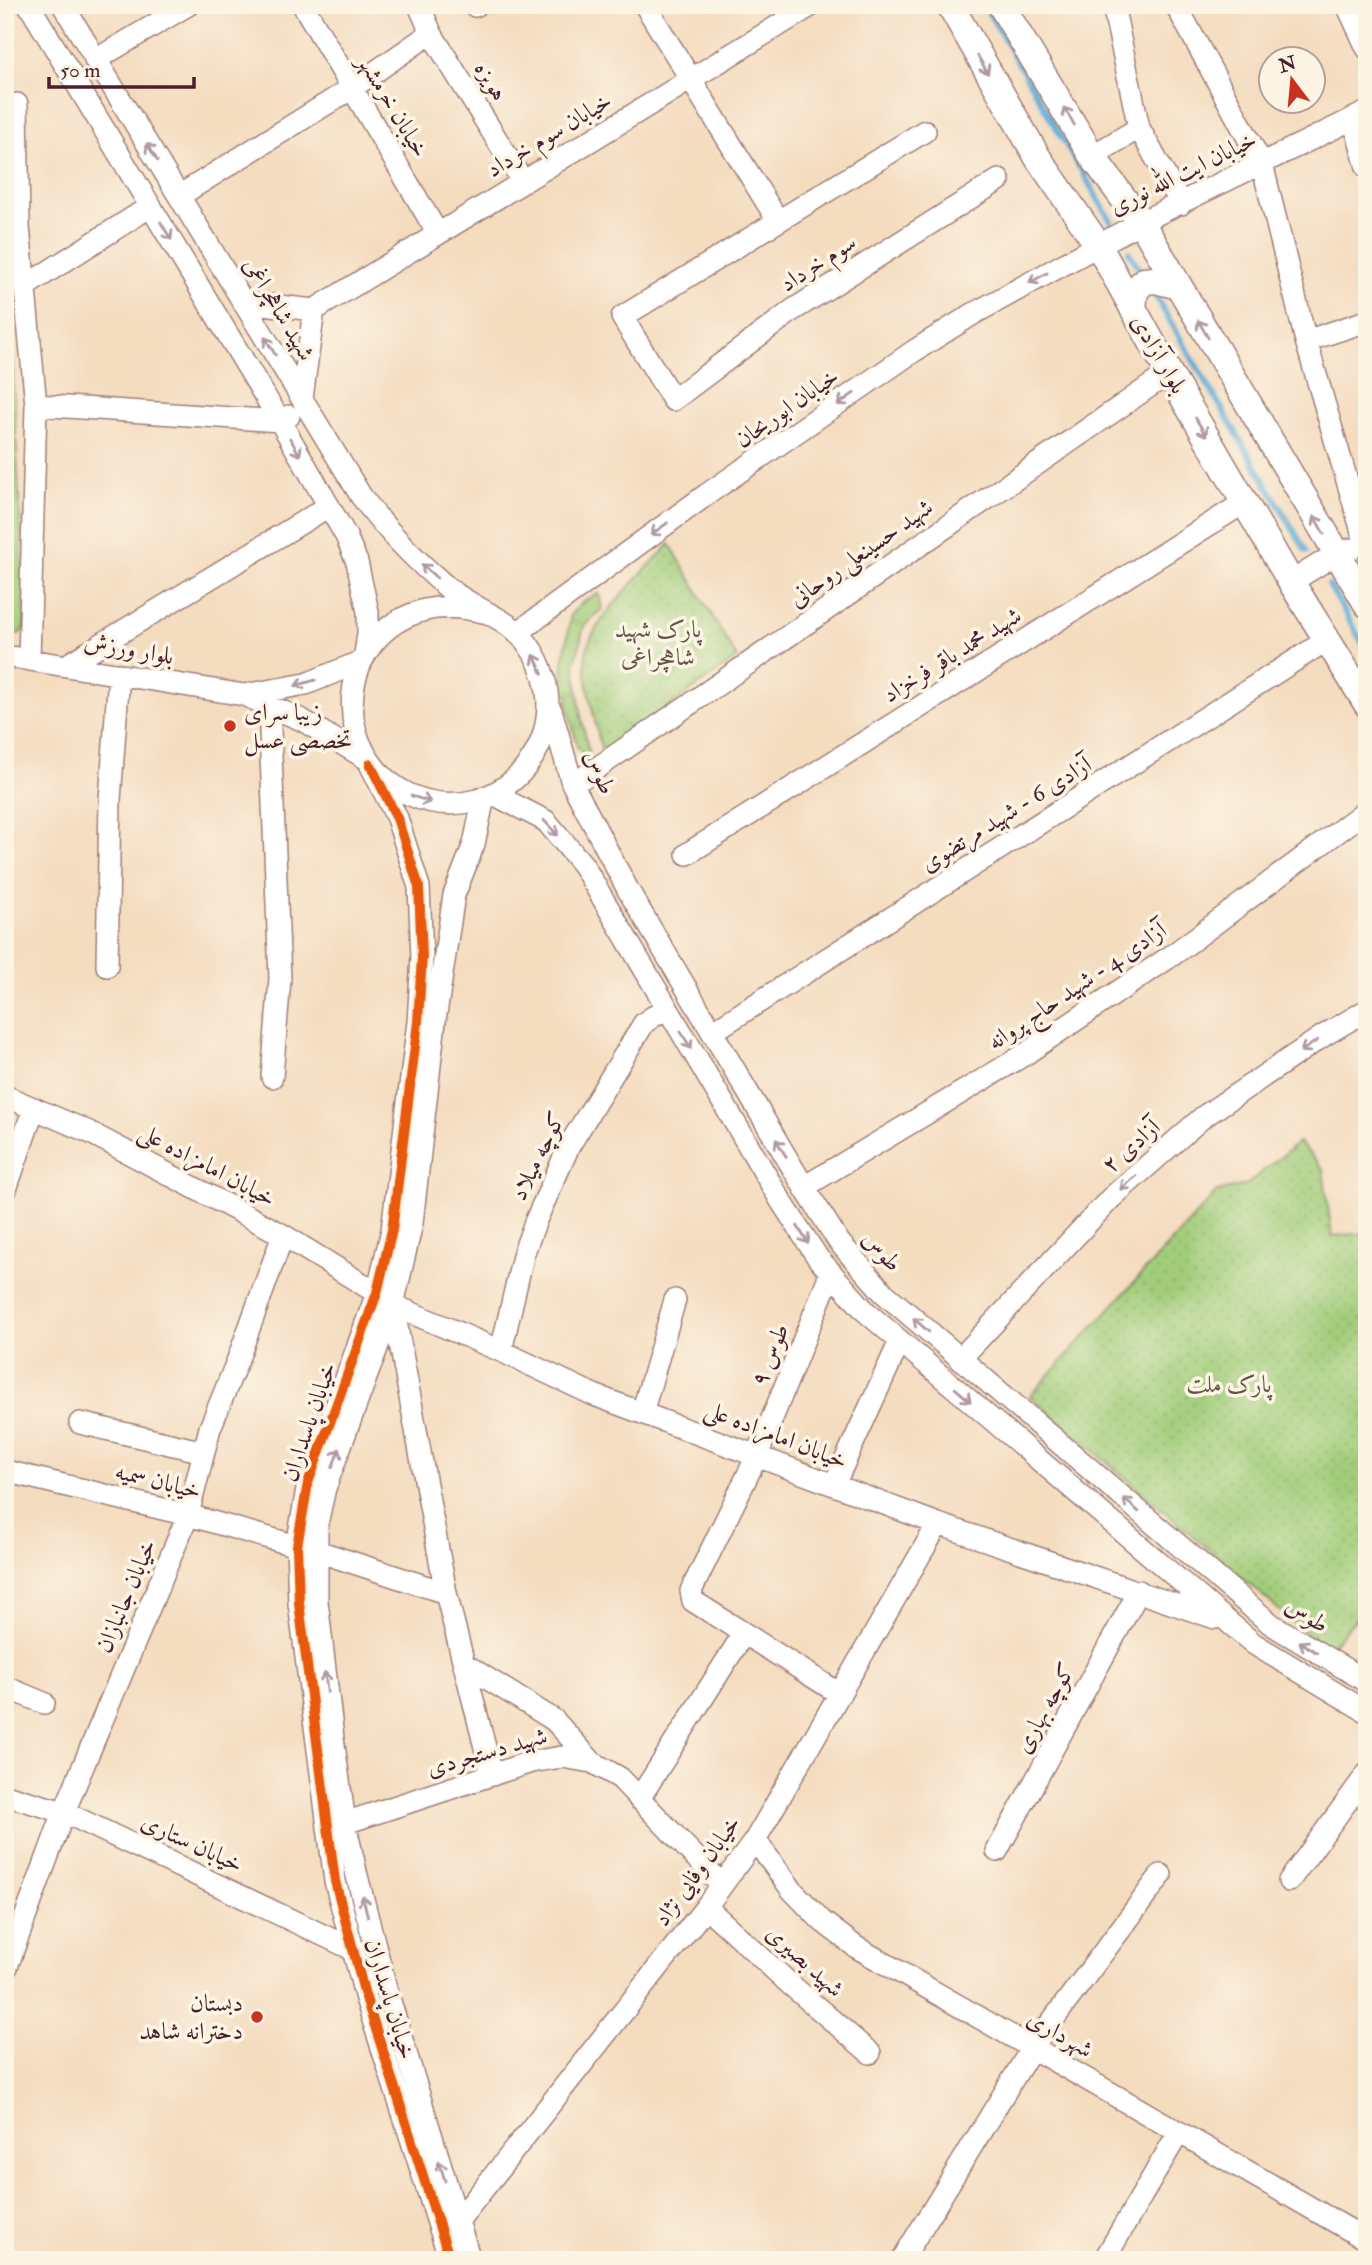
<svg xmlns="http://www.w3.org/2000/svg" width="1372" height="2265" font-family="'IM FELL Double Pica',Amiri,serif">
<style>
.grass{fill:url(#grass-tufts);stroke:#767652;stroke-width:2}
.park{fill:url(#park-dots);stroke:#767652;stroke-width:2}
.pitch{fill:#a1cd7a;stroke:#767652;stroke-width:2}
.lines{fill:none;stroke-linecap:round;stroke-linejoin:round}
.stream{stroke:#5eacd8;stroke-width:6}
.minor-casing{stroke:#9f7e75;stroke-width:24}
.major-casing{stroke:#9f7e75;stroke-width:29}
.minor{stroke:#fff;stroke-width:21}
.major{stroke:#fff;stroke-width:26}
.cycleway-casing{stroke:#fcf5e5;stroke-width:15}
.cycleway{stroke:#e8590c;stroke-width:10}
.oneway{stroke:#ae9aa0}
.poi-dot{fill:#c8321e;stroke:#fcf5e5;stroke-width:2.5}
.labels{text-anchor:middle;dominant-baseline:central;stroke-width:7;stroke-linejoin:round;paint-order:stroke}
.street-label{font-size:24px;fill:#4a1f2b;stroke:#fcf5e5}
.park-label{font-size:24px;fill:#645343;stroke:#fcf5e5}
.poi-label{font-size:24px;fill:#4a1f2b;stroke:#fcf5e5;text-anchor:start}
</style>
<defs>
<pattern id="grass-tufts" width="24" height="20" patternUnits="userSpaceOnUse" patternTransform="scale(1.75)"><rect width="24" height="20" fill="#a1cd7a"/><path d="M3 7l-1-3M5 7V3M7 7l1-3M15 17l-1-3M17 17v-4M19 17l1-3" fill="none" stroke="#8cb06a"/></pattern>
<pattern id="park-dots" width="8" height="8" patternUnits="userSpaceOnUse" patternTransform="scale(1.75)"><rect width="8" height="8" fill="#a1cd7a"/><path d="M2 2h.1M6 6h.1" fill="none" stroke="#8cb06a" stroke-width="1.8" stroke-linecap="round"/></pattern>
</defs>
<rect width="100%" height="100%" fill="#fcf5e5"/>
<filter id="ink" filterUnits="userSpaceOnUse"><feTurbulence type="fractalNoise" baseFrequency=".0143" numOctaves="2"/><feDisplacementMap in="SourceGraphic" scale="14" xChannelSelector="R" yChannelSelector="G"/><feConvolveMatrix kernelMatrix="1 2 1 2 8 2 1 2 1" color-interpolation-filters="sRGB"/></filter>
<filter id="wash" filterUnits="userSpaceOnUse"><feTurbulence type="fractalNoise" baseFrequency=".00686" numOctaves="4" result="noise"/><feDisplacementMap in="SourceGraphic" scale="28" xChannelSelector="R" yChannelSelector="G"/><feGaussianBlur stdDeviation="1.57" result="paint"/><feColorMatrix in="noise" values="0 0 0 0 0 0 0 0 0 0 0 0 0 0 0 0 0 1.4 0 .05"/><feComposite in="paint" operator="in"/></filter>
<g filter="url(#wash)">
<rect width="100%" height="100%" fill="#f4dcbf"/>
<path class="grass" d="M599,593l3,16 -18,17 -9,38 6,52 8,37 -2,7 -10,-14 -10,-42 1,-8 -6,-11 1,-21 8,-50 13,-13z"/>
<path class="park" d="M670,544l67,114 -135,96c-5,-28 -19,-73 -16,-100 3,-32 61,-85 84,-110z
M1299,1142l24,27 9,67 35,-3v373l-40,45 -297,-255 187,-204 29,-7z"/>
<path class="pitch" d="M5,226l21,400c-5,9 -11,10 -21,9z"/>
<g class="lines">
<path class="stream" d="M984,5l127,216
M1129,252l13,22
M1150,287l156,264
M1329,585l38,66"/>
</g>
</g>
<g filter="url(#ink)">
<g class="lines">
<defs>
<path id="minor" d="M29,5l251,416 66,115 11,26 11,50v22l-3,20
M63,5l298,491c25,34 55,65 87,92 17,14 36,22 54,33 42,26 57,81 37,125 -12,26 -34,45 -62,54 -22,6 -46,4 -67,-5 -83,-39 -75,-162 15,-185 20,-5 38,-2 58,2
M303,5l135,229
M419,5l12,28 92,149
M645,5l133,216
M1113,5l26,123 42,76
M1176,5l86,159 44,177 60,204
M1347,5l20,43
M475,6l2,-1
M95,60l93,-55
M17,104l2,123 17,178
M1353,119l14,48
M925,131l-303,186 51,83 120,-90 206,-130
M1092,156l47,-28
M179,196l173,-108 79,-55
M24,287l127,-81
M244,302l70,8
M314,310l498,-305
M1306,341l61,-20
M302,398l12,-88
M1291,582l45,-28 15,-5
M517,633l189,-138 208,-144 59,-37 168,-92 226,-110
M5,656l239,39 58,25 65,39
M29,659l7,-254 244,16 9,-5
M67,665l262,-159
M244,695l62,-11 56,-23
M269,705l11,274 -8,98
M551,710l21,73 56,107 176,297 35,55 45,51 387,331 96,58
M370,764l27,54 22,69 3,70 -4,65 -26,208 -15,63 -69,190 -11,63 2,57 36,278 30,114 85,265
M584,777l585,-404
M493,794l53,27 37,44 198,336 37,57 47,53 389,333 113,68
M687,854l558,-352
M107,966l3,-166 9,-126
M712,1032l615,-392
M5,1096l84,36 194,103 94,58
M804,1187l220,-132 150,-101 193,-144
M6,1189l28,-81
M831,1272l-74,184 -66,135 2,10 147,93
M393,1305l108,46 93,44 344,129 277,94
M393,1305l53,288 46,182
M501,1351l23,-99 12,-32 33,-74 75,-123 23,-16
M960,1359l151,-161 92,-81 120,-81 44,-26
M642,1413l33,-113
M80,1423l124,29
M5,1471l183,44 109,31
M834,1485l66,-144
M317,1551l129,42
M464,1664l90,56 38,42
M5,1687l39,16
M5,1795l59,17 288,137
M639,1799l105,-166
M345,1823l186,-61 31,-5 30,5 28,16 102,107
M755,1840l37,50 30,31 34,26 511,293
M997,1851l142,-260
M1289,1881l78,-107
M706,1907l85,78 79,68
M5,1972l59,-160 124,-297 22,-87 28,-69 45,-124
M458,2221l248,-314 49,-67 183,-316
M470,2260l-84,-272 -29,-112 -12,-53 -12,-85 -16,-137v-77l8,-36 68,-183 19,-82 23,-202 19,-126 20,-51 10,-47
M902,2260l130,-212 129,-173
M1104,2260l75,-128"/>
<path id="major" d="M950,5l88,153 60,87 71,128 122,209 76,122
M1001,5l91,151 49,66 226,382
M1133,309l2,-18 9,-10 11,-1 23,6"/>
</defs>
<use href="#minor" class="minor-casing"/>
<use href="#major" class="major-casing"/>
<use href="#minor" class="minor"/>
<use href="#major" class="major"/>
<defs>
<path id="cycleway" d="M370,764l27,54 22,69 3,70 -4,65 -26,208 -15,63 -69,190 -11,63 2,57 36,278 30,114 85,265"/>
</defs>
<use href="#cycleway" class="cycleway-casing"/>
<use href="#cycleway" class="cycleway"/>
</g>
<defs><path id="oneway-shaft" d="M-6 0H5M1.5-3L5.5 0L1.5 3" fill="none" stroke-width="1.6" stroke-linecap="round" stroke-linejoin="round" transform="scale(1.75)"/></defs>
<g class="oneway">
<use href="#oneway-shaft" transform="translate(983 65) rotate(60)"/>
<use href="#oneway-shaft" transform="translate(1069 116) rotate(-121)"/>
<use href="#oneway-shaft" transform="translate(152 152) rotate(-122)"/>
<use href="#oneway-shaft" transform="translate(166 231) rotate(59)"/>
<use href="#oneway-shaft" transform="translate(1038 278) rotate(151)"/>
<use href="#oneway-shaft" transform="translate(1203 329) rotate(-120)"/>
<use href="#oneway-shaft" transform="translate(270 346) rotate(-121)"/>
<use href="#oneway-shaft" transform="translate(846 399) rotate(145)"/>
<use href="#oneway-shaft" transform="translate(1201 427) rotate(59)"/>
<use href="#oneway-shaft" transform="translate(295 447) rotate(60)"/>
<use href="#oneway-shaft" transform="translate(1319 525) rotate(-120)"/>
<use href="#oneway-shaft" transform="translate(659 529) rotate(144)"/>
<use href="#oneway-shaft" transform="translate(429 571) rotate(-138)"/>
<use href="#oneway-shaft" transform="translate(538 664) rotate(-115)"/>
<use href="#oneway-shaft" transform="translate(305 683) rotate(164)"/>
<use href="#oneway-shaft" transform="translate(421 799) rotate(18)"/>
<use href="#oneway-shaft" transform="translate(551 828) rotate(47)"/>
<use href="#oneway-shaft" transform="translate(686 1040) rotate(59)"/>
<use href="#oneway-shaft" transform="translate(1309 1046) rotate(146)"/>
<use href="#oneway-shaft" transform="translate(781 1148) rotate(-121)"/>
<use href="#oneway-shaft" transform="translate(1128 1183) rotate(139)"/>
<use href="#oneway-shaft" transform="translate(803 1235) rotate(58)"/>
<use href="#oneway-shaft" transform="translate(921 1325) rotate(-139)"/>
<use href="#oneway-shaft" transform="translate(963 1395) rotate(41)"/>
<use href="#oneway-shaft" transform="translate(336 1458) rotate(-69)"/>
<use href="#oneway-shaft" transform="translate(1131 1505) rotate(-139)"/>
<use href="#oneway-shaft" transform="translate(1308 1647) rotate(-148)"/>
<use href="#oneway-shaft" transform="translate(326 1682) rotate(-97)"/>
<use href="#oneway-shaft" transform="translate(365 1906) rotate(-105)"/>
<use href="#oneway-shaft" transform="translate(442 2171) rotate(-107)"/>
</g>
</g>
<g class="poi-dot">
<circle cx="230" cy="726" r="7"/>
<circle cx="257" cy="2017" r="7"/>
</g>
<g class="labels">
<g class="street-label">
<text transform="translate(491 81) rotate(58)">هویزه</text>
<text transform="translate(393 106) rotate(59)">خیابان خرمشهر</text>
<text transform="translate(549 135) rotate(-31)">خیابان سوم خرداد</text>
<text transform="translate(1183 173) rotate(-26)">خیابان ایت الله نوری</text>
<text transform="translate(818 263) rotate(-33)">سوم خرداد</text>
<text transform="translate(279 309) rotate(59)">شهید شاهچراغی</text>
<text transform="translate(1159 354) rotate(60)">بلوار آزادی</text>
<text transform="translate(787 408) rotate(-35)">خیابان ابوریحان</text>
<text transform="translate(861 553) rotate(-35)">شهید حسینعلی روحانی</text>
<text transform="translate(129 649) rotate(10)">بلوار ورزش</text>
<text transform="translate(952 655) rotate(-32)">شهید محمد باقر فرخزاد</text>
<text transform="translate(600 772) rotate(68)">طوس</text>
<text transform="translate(1006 814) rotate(-32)">آزادی 6 - شهید مرتضوی</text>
<text transform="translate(1077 986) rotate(-34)">آزادی 4 - شهید حاج پروانه</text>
<text transform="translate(1131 1146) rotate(-41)">آزادی ۲</text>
<text transform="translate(538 1156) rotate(-64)">کوچه میلاد</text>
<text transform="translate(207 1165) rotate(28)">خیابان امامزاده علی</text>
<text transform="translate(882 1251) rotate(48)">طوس</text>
<text transform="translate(770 1355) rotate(-68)">طوس ۹</text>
<text transform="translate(309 1422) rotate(-71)">خیابان پاسداران</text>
<text transform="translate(776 1435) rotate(21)">خیابان امامزاده علی</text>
<text transform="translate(158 1481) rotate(14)">خیابان سمیه</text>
<text transform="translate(126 1596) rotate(-67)">خیابان جانبازان</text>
<text transform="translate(1307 1615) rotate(33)">طوس</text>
<text transform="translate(1045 1708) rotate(-61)">کوچه بهاری</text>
<text transform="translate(487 1752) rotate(-16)">شهید دستجردی</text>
<text transform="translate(192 1843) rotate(25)">خیابان ستاری</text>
<text transform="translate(697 1871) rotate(-54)">خیابان وفایی نژاد</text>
<text transform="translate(805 1961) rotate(42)">شهید بصیری</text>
<text transform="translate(390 1999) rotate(73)">خیابان پاسداران</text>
<text transform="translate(1060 2034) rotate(30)">شهرداری</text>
</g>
<g class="park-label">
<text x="658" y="629">پارک شهید<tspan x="658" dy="28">شاهچراغی</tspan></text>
<text x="1229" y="1384">پارک ملت</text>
</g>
<g class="poi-label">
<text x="244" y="712">زیبا سرای<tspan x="244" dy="28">تخصصی عسل</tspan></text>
<text x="243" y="2003" text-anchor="end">دبستان<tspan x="243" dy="28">دخترانه شاهد</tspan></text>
</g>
</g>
<rect width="1372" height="2265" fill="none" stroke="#fcf5e5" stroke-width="28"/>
<g transform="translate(1292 80) rotate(344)"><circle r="33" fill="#fcf5e5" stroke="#b59f9b" stroke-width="2"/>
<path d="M0-5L12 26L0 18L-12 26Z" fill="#c8321e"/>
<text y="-10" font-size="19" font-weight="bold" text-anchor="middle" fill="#4a1f2b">N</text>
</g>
<path d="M49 77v10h145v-10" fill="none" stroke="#4a1f2b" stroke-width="3.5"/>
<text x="60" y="77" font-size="21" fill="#4a1f2b" stroke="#fcf5e5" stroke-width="5" paint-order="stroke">50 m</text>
</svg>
